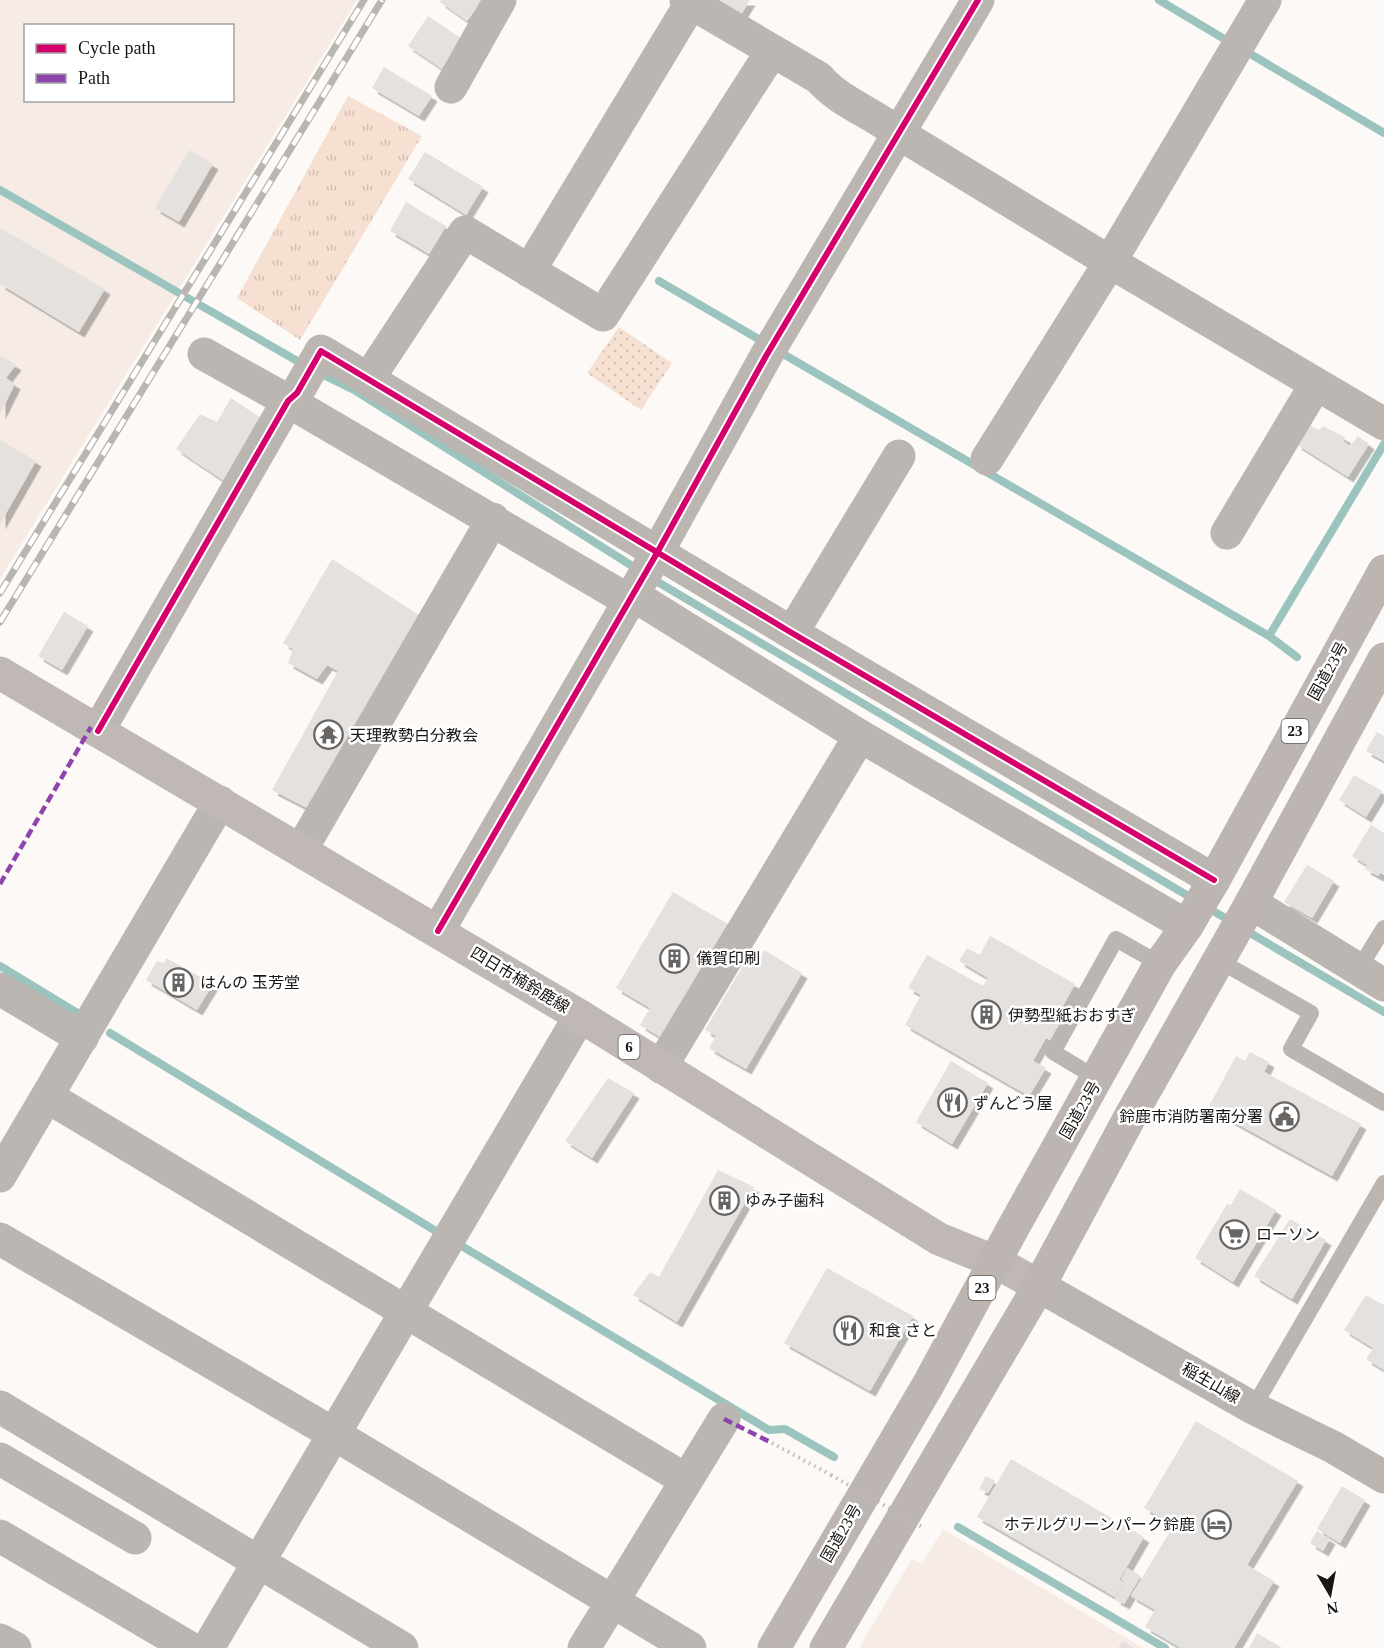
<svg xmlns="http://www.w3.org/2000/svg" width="1384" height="1648" font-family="'Times New Roman','Noto Sans JP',serif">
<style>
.built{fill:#f6ece5;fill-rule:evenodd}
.grass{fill:url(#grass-tufts)}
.park{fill:url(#park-dots)}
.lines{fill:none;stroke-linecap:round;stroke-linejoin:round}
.stream{stroke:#9bc4bf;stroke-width:8}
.building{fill:#e4e1df;filter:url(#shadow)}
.path{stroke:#bdb8b5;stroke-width:4;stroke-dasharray:1.5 4.5;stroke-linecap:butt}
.service{stroke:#bbb6b2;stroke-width:16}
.minor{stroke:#bbb6b2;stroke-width:33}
.secondary{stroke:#bbb5b1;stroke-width:33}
.primary{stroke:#bfb8b5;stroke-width:33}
.trunk{stroke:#bcb5b2;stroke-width:33}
.rail-casing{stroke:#b9b6b2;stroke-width:7}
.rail{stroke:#fff;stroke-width:4.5;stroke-dasharray:14;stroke-linecap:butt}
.path-bridge{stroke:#bdb8b5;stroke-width:4;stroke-dasharray:1.5 4.5;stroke-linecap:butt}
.quiet{stroke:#8e44ad;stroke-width:4.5;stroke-dasharray:9 4.5;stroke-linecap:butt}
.cycleway-casing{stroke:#fff;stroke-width:10}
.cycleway{stroke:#d6006c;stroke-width:6}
.labels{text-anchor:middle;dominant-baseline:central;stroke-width:5;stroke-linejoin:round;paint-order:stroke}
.shield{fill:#fff;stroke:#5e5c5a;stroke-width:1.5}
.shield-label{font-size:15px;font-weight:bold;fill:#191614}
.street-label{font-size:16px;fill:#191614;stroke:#fff}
.poi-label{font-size:16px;fill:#191614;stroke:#fff;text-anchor:start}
</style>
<defs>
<pattern id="grass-tufts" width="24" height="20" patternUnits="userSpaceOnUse" patternTransform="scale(1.5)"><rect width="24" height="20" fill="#f5e0d1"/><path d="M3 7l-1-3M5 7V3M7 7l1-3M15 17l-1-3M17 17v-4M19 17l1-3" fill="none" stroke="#d1bfb3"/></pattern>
<pattern id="park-dots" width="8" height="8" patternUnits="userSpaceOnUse" patternTransform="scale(1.5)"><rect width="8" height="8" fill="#f5e0d1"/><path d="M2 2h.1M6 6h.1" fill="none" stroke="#d1bfb3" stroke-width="1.8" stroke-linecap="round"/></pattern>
<filter id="shadow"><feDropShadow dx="5.5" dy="5.5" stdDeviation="0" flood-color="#0004"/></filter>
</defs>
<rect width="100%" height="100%" fill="#fcf9f6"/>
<path class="built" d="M0,0h357l-357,579zM26,26h206v74h-206z
M943,1529l200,119h-284l53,-89 10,5z"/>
<path class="grass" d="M348,96l74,40 -122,204 -63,-42z"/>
<path class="park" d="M619,327l53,36 -31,47 -54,-37z"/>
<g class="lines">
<path class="stream" d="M1159,0l72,43
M1242,49l142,84
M0,190l306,176
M659,281l108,63
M778,351l491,285 115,-192
M317,372l39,19 284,180
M651,578l544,322
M1269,636l28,21
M1206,907l28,16
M1245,930l139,82
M0,966l79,48
M110,1033l334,203
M455,1242l314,188 16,-1 49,28
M958,1527l207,121"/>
</g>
<path class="building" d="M441,0h41l-15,21 -27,-19z
M716,0h34l-13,21z
M428,16l34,23 -20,30 -34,-23z
M384,67l48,29 -13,20 -47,-28z
M189,150l24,14 -34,58 -24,-14z
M425,152l58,35 -17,28 -58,-36z
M406,202l40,24 -17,28 -39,-23z
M0,228l105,61 -26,43 -79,-48z
M0,355l16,10 -10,13 9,6 -15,30z
M231,398l36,24 -40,61 -51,-34 24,-35 17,8z
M1309,425l10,5 4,-4 23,12 -3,3 7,5 8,-10 11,8 -21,33 -52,-33z
M0,440l36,21 -36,63z
M332,559l92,59 -113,192 -39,-20 66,-119 -11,-6 -10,14 -29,-16 5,-14 -10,-6z
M64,612l24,14 -26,44 -24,-14z
M1377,732l7,4v25l-18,-10z
M1354,775l28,16 -16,26 -27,-17z
M1371,825l13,8v42l-4,-2 -2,3 -13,-7 2,-4 -15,-9z
M1307,865l27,16 -22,37 -28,-16z
M673,892l62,36 -68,113 -27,-16 10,-17 -34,-20z
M990,936l85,48 -16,29 9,5 -14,24 -8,-4 -13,23 13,7 -17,28 -124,-71 16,-30 -13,-7 19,-33 56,31 5,-8 -29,-17 8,-13 13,7z
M764,950l38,23 -56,96 -37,-21 7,-12 -11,-6 45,-76 9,6z
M166,958l47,26 -16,26 -51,-30 11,-19 7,2z
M1250,1052l19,10 -5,10 97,52 -29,52 -124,-68 28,-52 9,5z
M951,1061l37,22 -36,61 -36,-22z
M608,1078l26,15 -42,65 -27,-17z
M718,1170l36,17 -77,135 -44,-27 17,-23 9,5z
M1240,1189l36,21 -43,72 -38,-24 32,-54 4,1z
M1290,1219l36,21 -34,59 -38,-23z
M827,1268l86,48 -43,75 -86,-48z
M1366,1295l18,10v65l-18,-11 7,-11 -29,-18z
M1196,1421l102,60 -51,84 27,16 -40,67h-53l-36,-21 10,-17 -24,-14 43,-71 -30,-17z
M1011,1459l133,78 -25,43 5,3 -9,14 -138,-80z
M986,1476l9,5 -7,12 -9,-4z
M1342,1486l23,14 -25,43 -23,-14z
M1317,1531l13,8 -7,12 -13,-8z
M1127,1568l14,8 -17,28 -9,-5 10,-17 -4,-2z
M1257,1633l25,15h-33z
M1123,1641l11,7h-16z"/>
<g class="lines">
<path class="path" d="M772,1443l59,32"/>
<path class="service" d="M1218,960l93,53 -20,36 93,54
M1358,970l26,-42
M1098,1079l-45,-27 63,-113 44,25
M1253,1408l131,-225"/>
<path class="minor" d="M686,0l133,78c20,24 54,35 79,55l212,129 274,162
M451,87l49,-87
M529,271l162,-268
M204,354l84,47 333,195 12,-1 227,141 327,190
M369,378l96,-146 138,83 169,-264
M987,459l123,-197 155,-262
M1227,533l89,-149
M792,633l107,-177
M98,731l190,-330 9,-8 24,-42 471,282 422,247
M301,850l192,-331
M1251,903l133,82
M438,931l219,-378 109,-197 212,-356
M0,989l82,49
M661,1067l199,-331
M48,1097l638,383
M0,1176l220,-374
M0,1239l334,195 356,214
M0,1407l402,241
M0,1459l135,79
M0,1536l190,112
M0,1640l15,8
M208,1648l372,-632
M584,1648l140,-229"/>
<path class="secondary" d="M1039,1286l214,122 80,39 51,30"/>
<path class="primary" d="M0,673l580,343 359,223 57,23 43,24"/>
<path class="trunk" d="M774,1648l154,-263 85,-157 147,-264 27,-38 27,-46 170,-309
M826,1648l213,-362 92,-171 120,-212 133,-244"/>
<defs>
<path id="rail" d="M0,593l364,-593
M0,622l382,-622"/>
</defs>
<use href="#rail" class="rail-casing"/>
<use href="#rail" class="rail"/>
<path class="path-bridge" d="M831,1475l93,53"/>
<path class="quiet" d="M0,884l91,-157
M724,1419l48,24"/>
<defs>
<path id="cycleway" d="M98,731l190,-330 9,-8 24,-42 471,282 422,247
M438,931l219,-378 109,-197 212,-356"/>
</defs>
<use href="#cycleway" class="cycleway-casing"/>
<use href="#cycleway" class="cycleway"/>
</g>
<defs>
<symbol id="temple-ring" viewBox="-11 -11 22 22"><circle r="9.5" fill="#fff" stroke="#686563" stroke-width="1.5"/><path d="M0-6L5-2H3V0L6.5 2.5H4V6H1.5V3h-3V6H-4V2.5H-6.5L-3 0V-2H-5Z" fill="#686563"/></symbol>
<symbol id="building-ring" viewBox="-11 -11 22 22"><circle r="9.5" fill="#fff" stroke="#686563" stroke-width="1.5"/><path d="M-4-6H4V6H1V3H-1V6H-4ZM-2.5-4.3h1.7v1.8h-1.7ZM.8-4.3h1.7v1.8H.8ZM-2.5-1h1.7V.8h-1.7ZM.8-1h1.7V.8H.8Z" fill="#686563"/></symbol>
<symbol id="restaurant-ring" viewBox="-11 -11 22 22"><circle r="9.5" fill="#fff" stroke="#686563" stroke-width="1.5"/><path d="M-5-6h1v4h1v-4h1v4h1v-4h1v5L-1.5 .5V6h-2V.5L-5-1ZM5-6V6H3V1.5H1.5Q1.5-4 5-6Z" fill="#686563"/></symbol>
<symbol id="civic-ring" viewBox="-11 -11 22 22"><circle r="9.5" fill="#fff" stroke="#686563" stroke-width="1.5"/><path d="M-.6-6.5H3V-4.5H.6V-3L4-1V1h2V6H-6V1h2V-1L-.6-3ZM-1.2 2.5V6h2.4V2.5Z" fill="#686563"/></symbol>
<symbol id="supermarket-ring" viewBox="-11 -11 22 22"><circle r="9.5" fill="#fff" stroke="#686563" stroke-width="1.5"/><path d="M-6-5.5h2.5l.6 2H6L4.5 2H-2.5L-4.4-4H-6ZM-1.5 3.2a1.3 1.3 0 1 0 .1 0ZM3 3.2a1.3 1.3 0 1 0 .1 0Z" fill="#686563"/></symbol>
<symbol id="hotel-ring" viewBox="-11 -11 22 22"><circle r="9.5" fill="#fff" stroke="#686563" stroke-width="1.5"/><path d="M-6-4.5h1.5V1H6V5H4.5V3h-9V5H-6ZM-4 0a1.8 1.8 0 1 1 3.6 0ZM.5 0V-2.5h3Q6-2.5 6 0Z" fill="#686563"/></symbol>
</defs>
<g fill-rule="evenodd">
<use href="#temple-ring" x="312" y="718" width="33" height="33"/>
<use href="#building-ring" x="658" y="942" width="33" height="33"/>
<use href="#building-ring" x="162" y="966" width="33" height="33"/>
<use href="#building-ring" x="970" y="998" width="33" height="33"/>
<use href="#restaurant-ring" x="936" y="1086" width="33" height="33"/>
<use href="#civic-ring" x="1268" y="1100" width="33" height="33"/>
<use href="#building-ring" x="708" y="1184" width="33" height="33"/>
<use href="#supermarket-ring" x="1218" y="1218" width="33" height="33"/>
<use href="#restaurant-ring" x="832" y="1314" width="33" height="33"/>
<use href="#hotel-ring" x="1200" y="1508" width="33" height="33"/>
</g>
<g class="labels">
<g class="shield">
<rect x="1281.5" y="719" width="27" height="24" rx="4.5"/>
<rect x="618.5" y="1035" width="21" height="24" rx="4.5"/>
<rect x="968.5" y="1276" width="27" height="24" rx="4.5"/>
</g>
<g class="shield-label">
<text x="1295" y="731">23</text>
<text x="629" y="1047">6</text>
<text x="982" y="1288">23</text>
</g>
<g class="street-label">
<text transform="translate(1328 671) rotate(-61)">国道23号</text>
<text transform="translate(520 980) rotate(31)">四日市楠鈴鹿線</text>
<text transform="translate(1080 1110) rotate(-60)">国道23号</text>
<text transform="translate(1211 1383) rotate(30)">稲生山線</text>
<text transform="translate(841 1533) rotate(-60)">国道23号</text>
</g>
<g class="poi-label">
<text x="350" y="735">天理教勢白分教会</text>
<text x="696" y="958">儀賀印刷</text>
<text x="200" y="982">はんの 玉芳堂</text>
<text x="1008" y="1015">伊勢型紙おおすぎ</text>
<text x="973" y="1103">ずんどう屋</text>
<text x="1263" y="1116" text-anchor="end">鈴鹿市消防署南分署</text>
<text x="745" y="1200">ゆみ子歯科</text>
<text x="1256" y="1234">ローソン</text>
<text x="869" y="1330">和食 さと</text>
<text x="1195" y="1524" text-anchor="end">ホテルグリーンパーク鈴鹿</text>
</g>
</g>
<rect x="24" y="24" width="210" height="78" fill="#ffffff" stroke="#a3a2a1" stroke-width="1.5"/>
<rect x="36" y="44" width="30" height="9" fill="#d6006c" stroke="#a3a2a1" stroke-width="1.5"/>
<text x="78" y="54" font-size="18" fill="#191614">Cycle path</text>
<rect x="36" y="74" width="30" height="9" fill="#8e44ad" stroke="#a3a2a1" stroke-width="1.5"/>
<text x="78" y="84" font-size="18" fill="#191614">Path</text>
<g transform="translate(1330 1594) rotate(170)" stroke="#ffffff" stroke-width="4.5" paint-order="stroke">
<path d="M0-4.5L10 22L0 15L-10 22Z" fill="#191614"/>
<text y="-9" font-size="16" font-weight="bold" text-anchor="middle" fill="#191614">N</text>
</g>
</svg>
